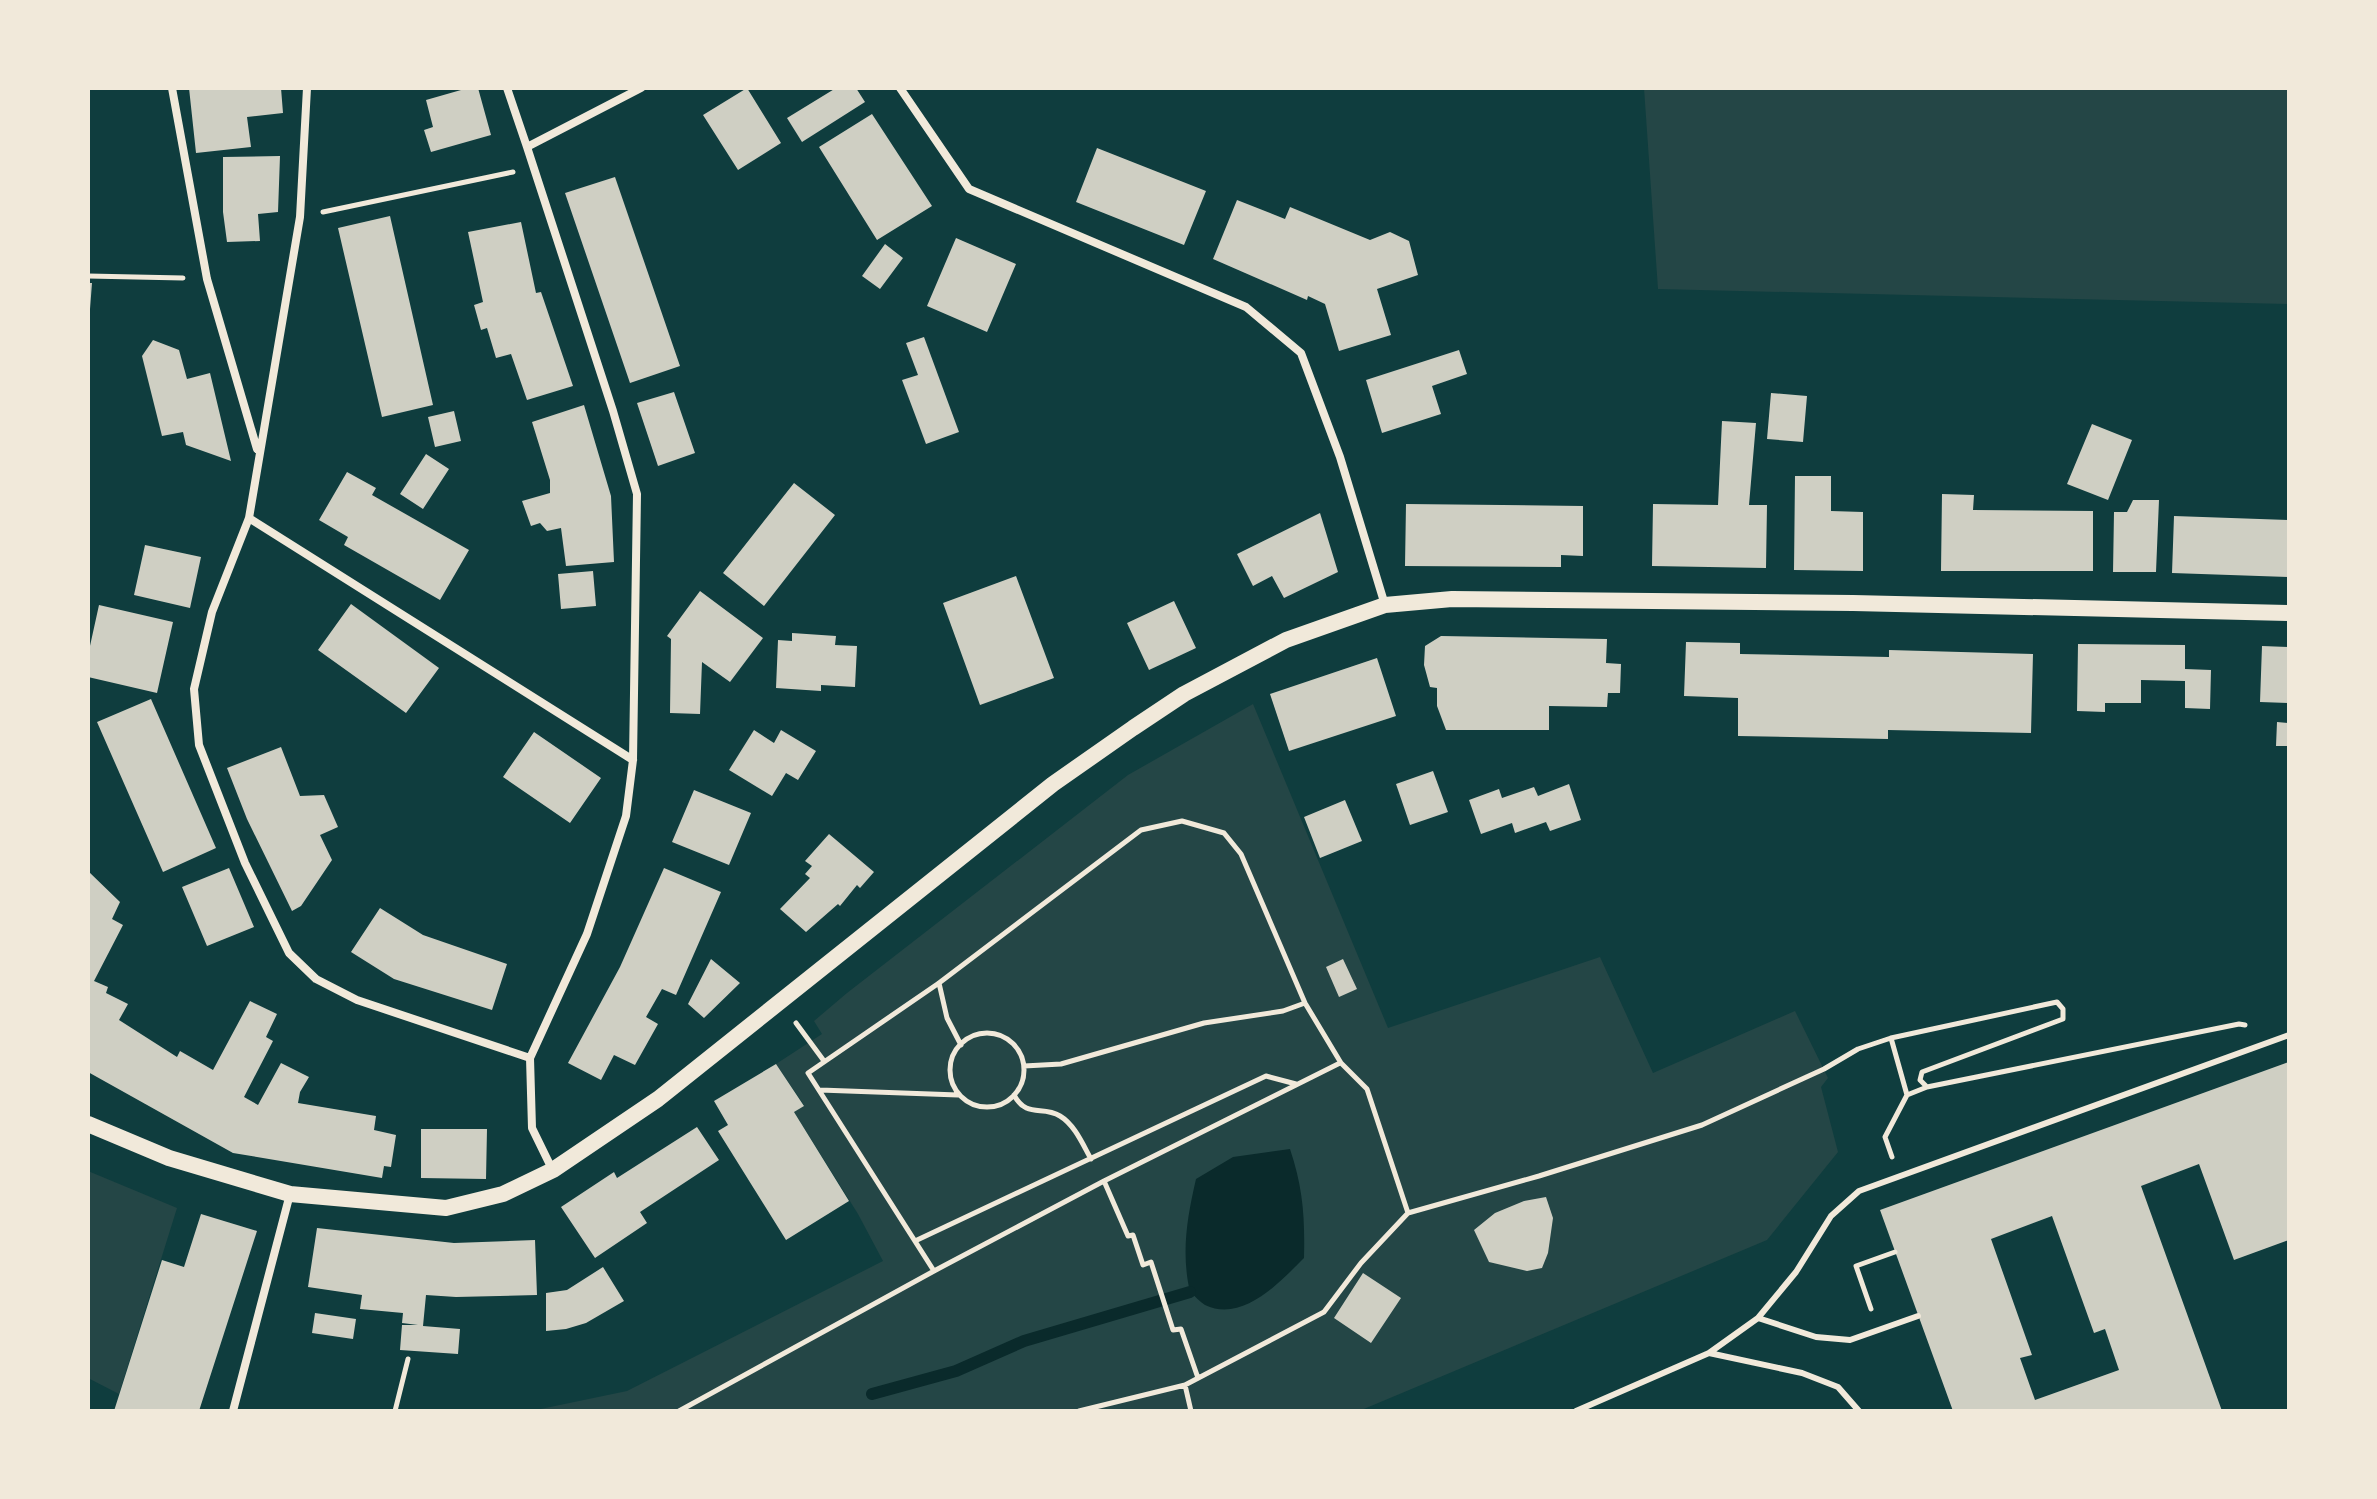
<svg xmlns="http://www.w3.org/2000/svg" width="2377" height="1499" font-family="Manrope,sans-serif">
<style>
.green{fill:#244646}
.water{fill:#0a2a2b}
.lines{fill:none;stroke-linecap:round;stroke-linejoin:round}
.stream{stroke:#0a2a2b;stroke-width:12}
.building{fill:#cfcfc3;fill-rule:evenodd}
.path{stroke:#f1e9da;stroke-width:5}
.service{stroke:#f1e9da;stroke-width:6}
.minor{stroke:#f1e9da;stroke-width:8}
.secondary{stroke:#f1e9da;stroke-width:16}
</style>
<rect width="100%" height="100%" fill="#0f3d3e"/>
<path class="green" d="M1644,88h645v216l-631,-15z
M1253,704l135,324 212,-71 53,116 142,-62 33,67 -7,9 17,65 -71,88 -408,171h-828l96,-20 256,-130 -25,-47 -64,-102 10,-7 -28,-41 46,-30 -8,-13 33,-28 281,-218z
M88,1171l89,37 -58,186 -31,-16z"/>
<path class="water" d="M1290,1149c13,39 15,68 14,109 -24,24 -61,65 -99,47 -5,-3 -10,-9 -15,-13 -9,-39 -3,-74 6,-113l37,-22z"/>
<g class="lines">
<path class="stream" d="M872,1394l84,-23 68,-30 166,-49"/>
</g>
<path class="building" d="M189,88h92l2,25 -36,4 4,30 -55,6z
M468,88h10l13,47 -60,17 -7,-22 9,-3 -7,-27z
M747,88l34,55 -43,27 -35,-55z
M836,88h20l9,14 -63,40 -15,-24z
M872,114l60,92 -55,34 -58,-93z
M1097,148l109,43 -22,54 -108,-43z
M280,156l-2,56 -20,2 2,27 -33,1 -4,-30v-55z
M615,177l65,189 -50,17 -65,-190z
M1237,200l48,19 5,-12 80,33 20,-8 19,9 9,34 -41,14 14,46 -52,16 -14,-47 -17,-8 -1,4 -94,-41z
M390,216l43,189 -51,12 -44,-189z
M521,222l15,71 5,-1 32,94 -46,14 -16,-46 -15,4 -9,-30 -6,2 -7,-25 9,-3 -15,-70z
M956,238l60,26 -29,68 -60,-26z
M885,244l18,14 -23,31 -18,-13z
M88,283h4l-2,26h-2z
M924,337l35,95 -33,12 -24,-64 16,-5 -12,-32z
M153,340l26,10 8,29 23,-6 21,88 -45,-16 -3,-13 -21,4 -20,-80z
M1459,350l8,24 -35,12 9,28 -59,19 -16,-53z
M674,392l21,61 -37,13 -21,-63z
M1771,393l36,3 -4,46 -36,-3z
M584,405l27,91 3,66 -48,4 -5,-38 -14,3 -7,-8 -9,3 -9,-25 28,-8v-13l-18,-58z
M454,411l7,30 -26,6 -7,-30z
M1722,421l34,2 -7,82h18l-1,63 -114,-2 1,-62 65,1z
M2092,424l40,16 -24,60 -41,-16z
M426,454l23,15 -26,40 -23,-15z
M347,472l29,16 -4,7 97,55 -29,50 -96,-55 4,-8 -29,-17z
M1795,476h36v35l32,1v59l-69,-1z
M794,483l41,32 -71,91 -41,-33z
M1942,494l32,1 -1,15 120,1v60h-152z
M2133,500h26l-3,72h-43l1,-60h13z
M1406,504l177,2v50l-22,-1v12l-156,-1z
M1320,513l18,59 -54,26 -12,-22 -19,10 -16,-32z
M2174,516l115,4v57l-117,-4z
M145,545l56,12 -11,51 -56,-13z
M593,571l3,35 -35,3 -3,-35z
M1016,576l38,102 -74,27 -37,-102z
M700,591l63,47 -33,44 -28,-20 -2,52 -30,-1 1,-74 -4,-3z
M1174,601l22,47 -47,22 -22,-47z
M351,604l88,64 -33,45 -88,-63z
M99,605l74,17 -16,71 -69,-16v-22z
M792,633l44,3 -1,9 22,1 -2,41 -34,-2v6l-45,-3 2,-48 14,1z
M1441,636l166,3 -1,24 15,1 -1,29h-12l-1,14 -58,-1v24h-103l-9,-24v-18l-7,-1 -6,-22 1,-19z
M1686,642l54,1v11l149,3v-7l144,4 -2,79 -143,-3v9l-150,-3v-38l-54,-2z
M2078,644l107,1v24l26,1 -1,39 -25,-1v-27l-44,-1v23h-36v9l-28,-1z
M2262,646l27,1v56l-29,-1z
M1377,658l19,58 -107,35 -19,-57z
M151,699l65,149 -53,24 -66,-150z
M2277,722l12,1v23h-13z
M754,730l20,13 7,-13 35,21 -18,29 -12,-7 -14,23 -43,-26z
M534,732l67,46 -31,45 -67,-46z
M281,747l19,49 24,-1 14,32 -18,8 12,25 -31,46 -9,5 -45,-92 -20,-51z
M1433,771l15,41 -38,13 -14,-41z
M1569,784l12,36 -31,11 -4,-9 -31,11 -3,-10 -31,11 -12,-34 30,-11 3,9 32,-11 4,9z
M694,790l57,23 -22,52 -57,-23z
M1345,800l17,41 -42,17 -16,-41z
M829,834l45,38 -14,16 -3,-3 -17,21 -2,-2 -32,28 -26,-23 30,-31 -5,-4 7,-8 -7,-5z
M229,868l25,59 -47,19 -25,-59z
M664,868l57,24 -45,103 -14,-6 -16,28 12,7 -23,41 -21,-10 -13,25 -33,-17 52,-96z
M88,871l32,31 -8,17 11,6 -29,56 14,6 -2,6 22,11 -9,16 58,37 3,-6 33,19 37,-69 27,13 -11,23 7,4 -29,56 14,8 23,-42 28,14 -9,15 -2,11 78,13 -2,14 22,5 -5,32 -7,-1 -2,12 -149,-25 -145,-81z
M380,908l43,27 84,29 -15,46 -98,-31 -43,-27z
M711,959l29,24 -36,35 -16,-14z
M1343,959l14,30 -18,8 -13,-30z
M2289,1062v178l-55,20 -35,-96 -58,22 81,225h-269l-73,-201zM2052,1216l42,117 11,-4 14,41 -84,30 -15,-42 12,-3 -41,-116z
M776,1064l28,42 -10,6 55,89 -63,39 -68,-109 10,-6 -14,-24z
M697,1127l22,33 -79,52 7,11 -52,35 -34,-51 53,-35 3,6z
M421,1129h66l-1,50 -65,-1z
M1546,1197l7,21 -5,35 -6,15 -15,3 -38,-9 -15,-32 21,-17 29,-12z
M201,1214l56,17 -58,180h-85l48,-151 22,7z
M317,1228l137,15 81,-3 2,55 -81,2 -30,-2 -3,31 37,3 -2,25 -58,-4 2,-25h16l-16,-2 1,-10 -43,-4 2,-14 -54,-8z
M603,1267l21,34 -38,22 -20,6 -20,2v-38l21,-3z
M1363,1273l38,25 -30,45 -37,-25z
M315,1313l41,6 -3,20 -41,-6z"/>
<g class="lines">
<path class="path" d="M323,212l190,-40
M88,276l95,2
M939,983l8,35 14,27
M796,1023l28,38
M950 1070a37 37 0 1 1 74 0a37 37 0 1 1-74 0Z
M1891,1038l16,57 -22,42 7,20
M1024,1066l37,-2 143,-41 79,-12 22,-8
M820,1090l138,5
M1014,1095c13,24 28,10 46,21 15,9 23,29 31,43
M1907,1095l20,-8
M1104,1181l24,55 5,-1 10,30 8,-3 22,68 8,-1 17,49
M915,1241l351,-165 30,8
M934,1271l-126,-198 131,-90 202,-153 41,-9 42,12 17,21 64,149 36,60 26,26 41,124
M1871,1309l-15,-43 39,-14
M1185,1385l6,26
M395,1411l13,-52
M679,1411l255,-140 170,-90 236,-118
M1079,1411l106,-26 139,-73 37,-49 47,-50 131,-37 163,-51 122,-56 34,-20 33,-11 166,-36 6,7v10l-141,53 -2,8 7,7 312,-63 6,1"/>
<path class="service" d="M1758,1318l58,19 34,3 68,-24
M1709,1353l93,20 36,14 21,24
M1576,1411l133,-58 49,-35 38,-46 35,-56 28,-25 430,-156"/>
<path class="minor" d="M172,88l35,191 50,170
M307,88l-7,129 -51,301 -37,94 -18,77 5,56 46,118 44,90 27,26 41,21 173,58
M507,88l20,59
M900,88l69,101 277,118 55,46 39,104 45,148
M249,518l384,242
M552,1169l-20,-41 -2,-70 57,-124 39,-118 7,-56 4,-266 -24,-83 -86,-264 114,-59
M233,1411l57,-217"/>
<path class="secondary" d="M88,1124l81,34 121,36 156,14 57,-14 50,-24 105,-71 395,-315 80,-56 51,-34 102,-54 99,-35 67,-6 401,4 436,10"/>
</g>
<rect width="2377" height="1499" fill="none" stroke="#f1e9da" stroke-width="180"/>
</svg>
